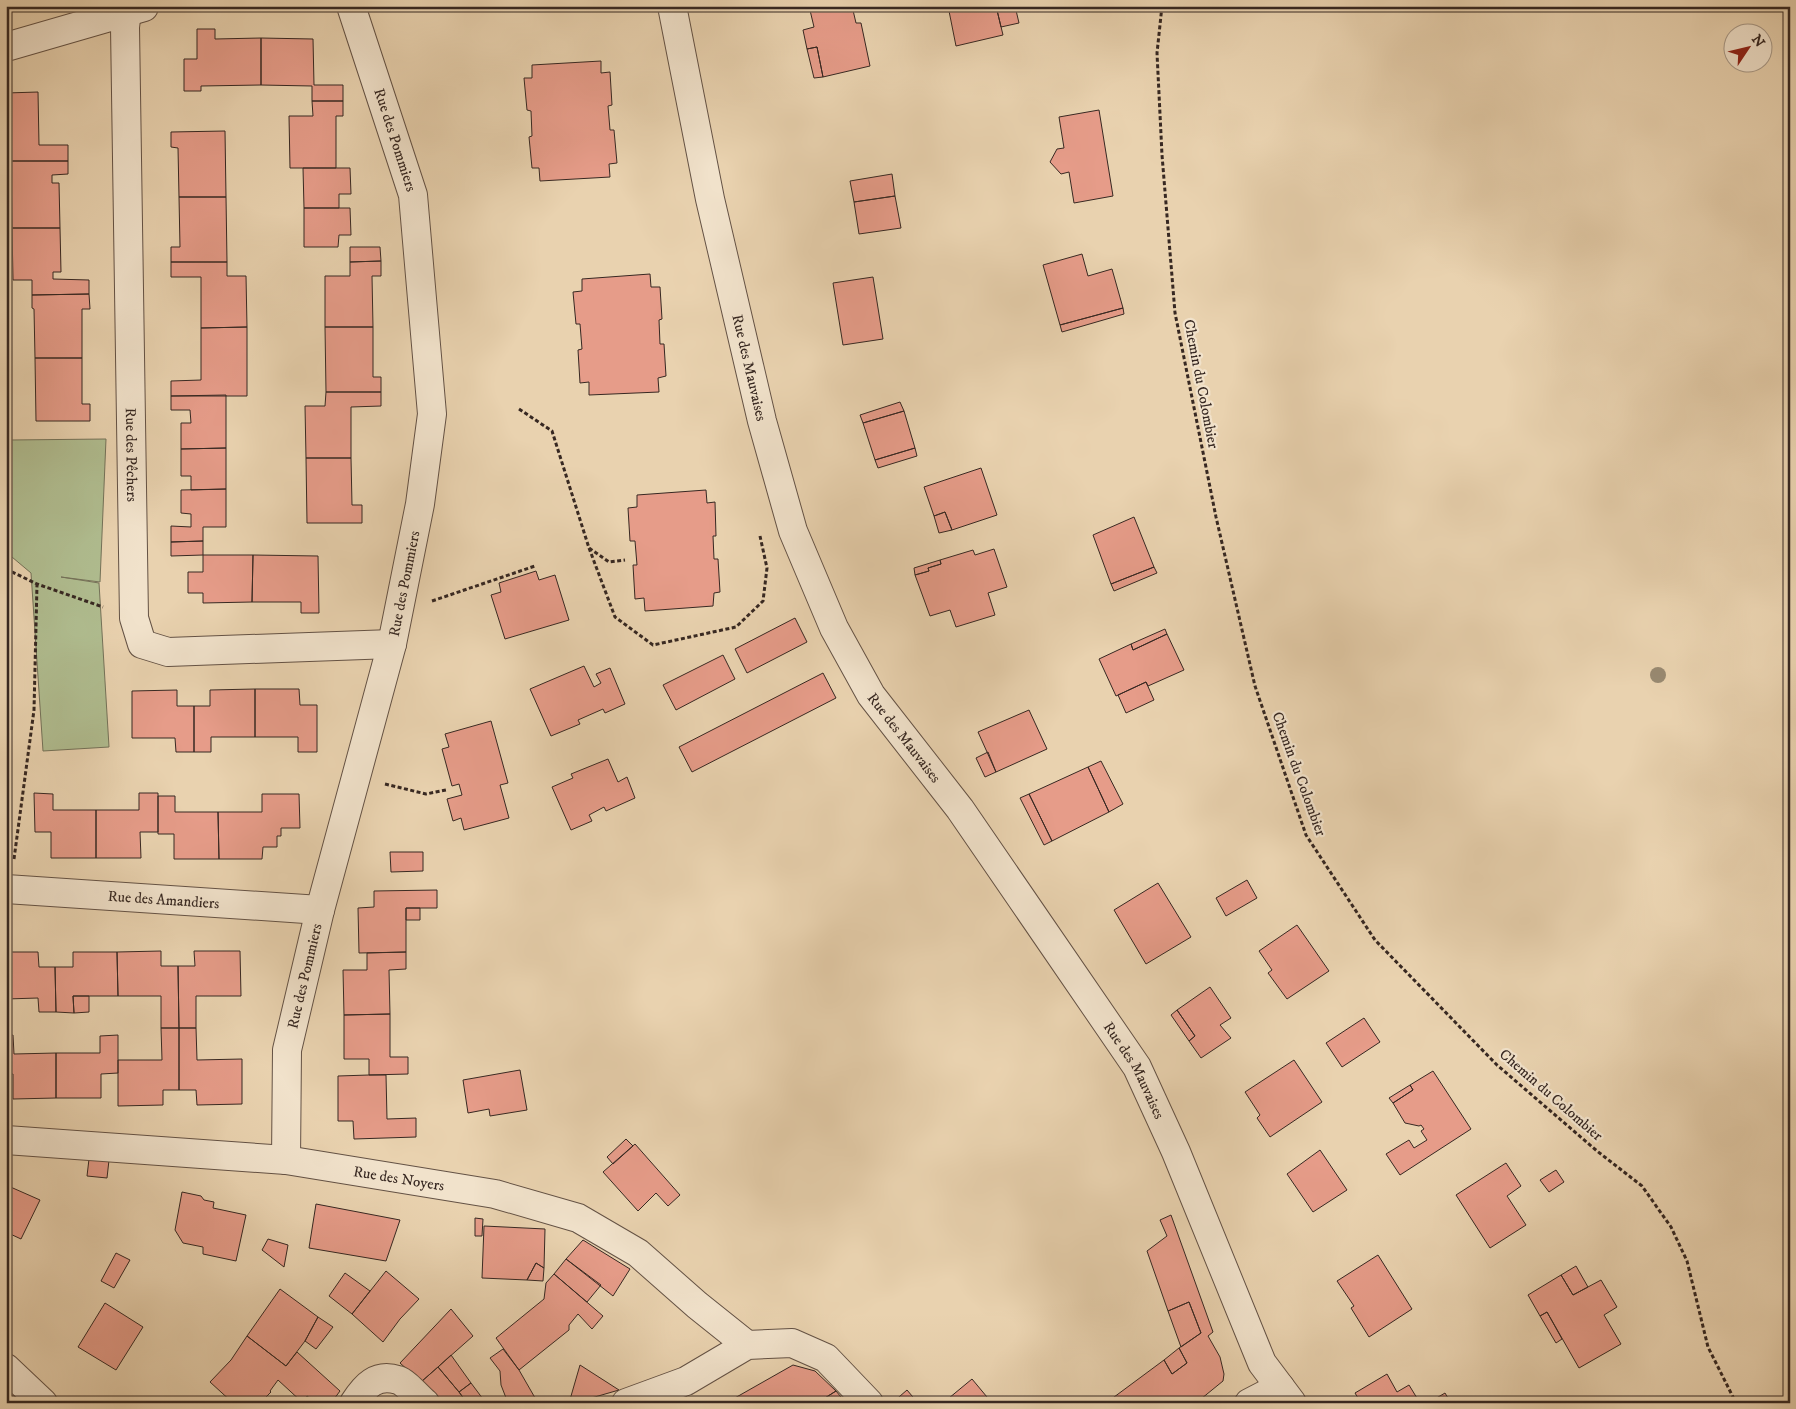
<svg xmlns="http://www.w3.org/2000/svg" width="1796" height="1409" font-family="'IM FELL DW Pica',serif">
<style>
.green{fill:#b0bd90;stroke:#747259}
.building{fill:#e69c89;stroke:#372822}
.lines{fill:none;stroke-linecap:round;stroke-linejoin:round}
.minor-casing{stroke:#645245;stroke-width:30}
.path{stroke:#372822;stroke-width:3;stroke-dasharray:4 2.5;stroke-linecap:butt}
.minor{stroke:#f1e2cb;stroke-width:28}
.tree{fill:#988971}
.labels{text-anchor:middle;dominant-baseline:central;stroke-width:4.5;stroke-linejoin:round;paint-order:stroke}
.street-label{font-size:15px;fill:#372822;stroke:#f1e2cb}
</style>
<rect width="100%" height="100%" fill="#e9d2af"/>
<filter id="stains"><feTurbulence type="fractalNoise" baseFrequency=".004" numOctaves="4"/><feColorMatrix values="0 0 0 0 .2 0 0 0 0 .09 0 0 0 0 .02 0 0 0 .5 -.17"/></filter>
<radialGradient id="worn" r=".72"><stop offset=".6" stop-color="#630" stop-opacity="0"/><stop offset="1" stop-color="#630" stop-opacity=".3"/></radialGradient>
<path class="green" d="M6,341l4,99 96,-1 -6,143 -39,-5 38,6 10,164 -66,4 -12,-178 -25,-21z"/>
<path class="building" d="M809,6h43l4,17h5l9,43 -47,11 -6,-30 -10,2 -4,-19 11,-3z
M948,6h48l7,29 -47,11z
M996,6h19l4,17 -18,4z
M197,29h18v10l46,-1v47l-60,1v5h-17v-32h13z
M261,38l52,1 1,46h29v16h-31v-15l-51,-1z
M817,47l6,30 -9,1 -7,-29z
M601,61v12l9,-1 2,33 -4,1 2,24h4l3,33 -8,1 1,13 -70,4 -1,-13h-7l-3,-31 3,-1 -1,-25 -4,-1 -3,-32h8v-13z
M38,92l1,53h29v16h-57v-14h-5v-54z
M312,101h31v15h-7v52h-46l-1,-52h24z
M1099,110l14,86 -39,7 -5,-31 -8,2 -11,-12 7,-13 7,-1 -5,-31z
M225,131l1,66h-47l-1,-49 -7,-1v-15z
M11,161h57v13l-16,1v8h7l1,45h-48z
M303,168h47l1,26h-12v14h-35z
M892,174l3,22 -41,6 -4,-21z
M895,196l6,32 -42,6 -5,-32z
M179,197h47l1,65h-56v-15h9z
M304,208h46l1,27h-12l-1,12h-34z
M12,228h48l1,44h-8v7l36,1v14l-57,1v-15h-19z
M350,247h30l1,14 -31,1z
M1082,254l6,22 24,-7 11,39 -63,17 -17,-60z
M381,261v15h-9l1,51h-48v-51h25v-14z
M171,262h56v14h19l1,51 -46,1v-51h-30z
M650,274l1,13h9l2,32 -3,1 1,24h4l2,32 -8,2 1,14 -70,3v-13l-9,1 -2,-33 4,-1 -2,-25h-4l-3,-32 9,-1v-12z
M873,277l10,62 -40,6 -10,-62z
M89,294l1,15h-8v49h-47l-1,-49 -2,-1v-13z
M1123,308l1,6 -62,18 -2,-7z
M247,327v69h-76v-15l30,-1v-52z
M325,327h48v50h8v15h-55z
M35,358h47v46h8v17h-54z
M326,392h55v14l-30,1v51h-45l-1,-52h20z
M226,395v53l-45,1v-26h10l-1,-13h-19v-14z
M900,402l4,9 -41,12 -3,-8z
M904,411l11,37 -40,12 -12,-37z
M226,448v41l-35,1v-14h-10v-27z
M915,448l2,8 -39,12 -3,-8z
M306,458h45l1,47h10v18h-55z
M981,468l16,47 -45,15 -7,-18 -11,4 -10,-29z
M226,489v38h-23v14l-32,1v-16l20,1v-13l-10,-1v-23z
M706,490l1,13 8,-1 1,34h-3l1,23h4l2,33 -6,1 -1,13 -68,5 -1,-13 -9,1 -2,-34h4l-2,-24h-5l-2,-33 9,-1v-12z
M945,512l7,18 -13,3 -5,-17z
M1134,517l20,50 -43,17 -18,-49z
M203,541v14l-32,1v-14z
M994,549l13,38 -19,6 7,22 -39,12 -6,-17 -20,6 -15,-41 14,-4 -1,-3 13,-4 -1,-4 33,-10 2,5z
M203,555h50l-1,47 -49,1v-10h-15v-21h15z
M253,555l65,1 1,57h-18v-11h-49z
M940,560l1,4 -13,4 1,3 -14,4 -1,-7z
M1154,567l3,6 -43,18 -3,-7z
M536,571l3,9 16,-5 14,45 -64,19 -14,-44 10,-3 -2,-9z
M795,618l12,24 -60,31 -12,-24z
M1165,629l2,5 -34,16 -2,-6z
M1167,634l17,36 -36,16 -2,-4 -30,14 -17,-37 32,-15 2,6z
M723,655l12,24 -59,31 -13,-25z
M584,666l10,21 7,-4 -5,-9 14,-6 15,36 -20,9 -2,-4 -25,11 2,4 -29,12 -21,-47z
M823,673l13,25 -144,74 -13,-25z
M1146,682l8,18 -28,13 -8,-18z
M255,689h44l1,16h17v47h-19v-15h-43z
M255,689v48h-44v15h-17v-46h16v-16z
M177,690v16h17v46h-18l-1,-14h-43v-47z
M1029,710l18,39 -51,23 -18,-40z
M491,721l17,62 -8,2 9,33 -45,12 -3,-12 -8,3 -6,-22 15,-4 -3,-11 -7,2 -10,-37 7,-2 -4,-13z
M988,752l8,20 -11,5 -9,-19z
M608,759l10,23 9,-5 8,21 -29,13 -2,-4 -15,8 3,6 -21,9 -19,-43 21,-9 -2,-4z
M1101,761l22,43 -14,8 -21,-45z
M1088,767l21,45 -57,29 -23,-47z
M34,793l19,1v16h43v48h-45v-26h-16z
M139,793h19v39h-18l1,26h-45v-48h43z
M262,794h37l1,34h-19v8h-4v11h-14l-1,12h-43l-1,-47h44z
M1029,794l23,47 -8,4 -24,-47z
M158,796h17v16h43l1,47h-45v-25h-16z
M390,852h33v19l-32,1z
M1247,880l10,18 -31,18 -10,-18z
M1158,883l33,54 -45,27 -32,-54z
M437,890v18h-31v44l-47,1 -1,-45 16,-1v-16z
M406,908h14v12h-14z
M1297,925l32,46 -42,28 -19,-26 4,-3 -13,-19z
M161,951v15h17l1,62h-18v-32h-43l-1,-44z
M194,951h46l1,45h-45v32h-17l-1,-62h17z
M6,952h32l1,15h16l1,45h-17l-1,-14 -32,1z
M73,952h44l1,44h-45l1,17 -18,-1 -1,-45h18z
M406,952v17l-17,1 1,44 -46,1 -1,-45h24v-17z
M1210,987l21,31 -11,7 11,13 -30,20 -12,-17 6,-5 -18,-26z
M73,996h16v16l-15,1z
M1177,1010l18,26 -6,5 -18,-26z
M390,1014v43h18v17l-39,1v-16h-25v-44z
M1364,1018l16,24 -38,25 -16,-24z
M161,1028h18v62h-16v15l-45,1v-46h44z
M179,1028h17l1,32 45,-1v45l-45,1 -1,-15h-17z
M13,1035l1,19 42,-1v45l-43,1v-25h-7v-38z
M118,1035v38l-17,1v24h-45v-45h44v-17z
M1294,1060l28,42 -52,35 -13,-19 3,-3 -15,-23z
M520,1070l7,40 -37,6 -1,-7 -21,4 -5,-33z
M1433,1071l38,58 -71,46 -14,-21 23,-14 5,8 13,-8 -6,-9 3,-2 -3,-4 -2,1 -14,-3 -12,-20 20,-13 -3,-5z
M369,1075h17l1,44 29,-1v19l-62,2 -1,-18h-15v-45z
M1410,1085l3,5 -20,13 -4,-5z
M626,1139l7,7 -20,18 -6,-7z
M635,1144l45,51 -12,11 -12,-13 -18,18 -35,-39z
M1320,1150l27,40 -34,22 -26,-38z
M89,1159l20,1 -2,18 -20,-2z
M1506,1163l15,23 -14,10 19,29 -36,23 -34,-53z
M1556,1170l8,12 -15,10 -9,-12z
M6,1185l34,15 -19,39 -15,-7z
M182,1192l19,4 3,4 10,2 -1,6 33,7 -10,46 -33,-7v-7l-20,-4 -8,-13z
M316,1204l84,16 -14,41 -77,-13z
M1171,1215l42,117 -5,4 12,21 4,17 -1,7 -27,22h-90l58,-43 8,14 15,-11 -8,-15 22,-15 -12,-31 -21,9 -21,-60 20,-15 -7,-16z
M475,1218l8,1 -1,17h-7z
M484,1226l61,3 -1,39 -8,-5 -9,17 -45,-2z
M268,1239l20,6 -4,22 -22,-17z
M583,1240l47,29 -17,27 -47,-37z
M116,1253l14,7 -16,28 -13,-7z
M1378,1255l34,54 -43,28 -18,-29 3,-2 -17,-25z
M566,1259l35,26 -14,17 -33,-28z
M536,1263l8,5 -1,13 -16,-1z
M1576,1266l12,21 -15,8 -12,-20z
M386,1271l33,28 -19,20 -17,23 -31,-28z
M345,1273l25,18 -18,23 -23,-18z
M554,1274l49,42 -11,13 -14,-15 -9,11v5l-50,40 -23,-32 48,-39 2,-16z
M1561,1275l12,20 28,-15 16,27 -13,8 17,29 -42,24 -32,-56 -7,4 -12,-21z
M280,1289l38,28 -13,24 -19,25 -39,-30z
M1189,1302l12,31 -20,14 -13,-36z
M105,1303l38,24 -27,43 -38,-23z
M451,1309l22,27 -52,46 -21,-19z
M1547,1312l15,27 -6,4 -16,-27z
M318,1317l15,10 -17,22 -11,-8z
M247,1336l39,30 11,-14 43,39 -9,12h-15l-9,-7 -4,7 -25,-23 -8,11 1,1 -9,9 3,2h-32l-23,-21 21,-22z
M1179,1348l8,15 -15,11 -8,-14z
M503,1349l16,21 19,33h-30l-7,-18 -1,-14 -10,-13z
M451,1355l20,28 -12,9 -21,-25z
M580,1365l39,25 -45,13h-5z
M793,1365l22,6 21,20 -19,12h-91z
M438,1367l21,25 6,8 -4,3h-19l-21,-21z
M1387,1374l10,18 12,-7 11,18h-59l-6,-10z
M972,1379l20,24h-49z
M471,1383l15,20h-19l-8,-11z
M907,1390l11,13h-26z
M836,1391l10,12h-29z
M1445,1393l6,10h-23z
M686,1396l4,7h-19l-1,-3z"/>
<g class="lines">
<defs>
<g id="minor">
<path id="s1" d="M672,6l38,193 52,222 31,110 41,97 37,67 89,114 177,258 39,85 86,211 30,40"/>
<path id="s2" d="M127,11l-2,16 9,591 8,26 26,8 224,-8"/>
<path d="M6,47l138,-40"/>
<path id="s3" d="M6,889l314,21"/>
<path id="s4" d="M6,1140l280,20 209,34 83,24 60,35 59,52 50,40"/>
<path id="s5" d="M286,1160l1,-110 33,-140 72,-266 28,-140 12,-90 -19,-219 -62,-189"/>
<path d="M6,1368l37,35"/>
<path d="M354,1403c11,-17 22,-30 44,-23 7,2 20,17 27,23"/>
<path d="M626,1403l60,-22 61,-36 45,-2 34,15 43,45"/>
<path d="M1249,1403l31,-16"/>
</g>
</defs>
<use href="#minor" class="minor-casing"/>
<path class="path" d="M1162,6l-5,47 5,102 13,158 41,204 39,169 51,149 69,105 122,125 100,86 45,35 29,41 16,34 21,86 28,56
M519,409l33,22 37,117 20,14 16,-2
M589,548l26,69 38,28 83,-18 27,-26 4,-33 -7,-32
M6,569l31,15 66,23
M432,601l103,-35
M385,784l41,10 20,-4
M14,859l20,-149 3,-126"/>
<use href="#minor" class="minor"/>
</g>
<circle class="tree" cx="1658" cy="675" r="8"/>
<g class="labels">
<g class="street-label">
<text transform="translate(395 140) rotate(72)">Rue des Pommiers</text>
<text stroke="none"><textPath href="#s1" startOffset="370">Rue des Mauvaises</textPath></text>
<text transform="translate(1201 384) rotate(79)">Chemin du Colombier</text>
<text stroke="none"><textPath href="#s2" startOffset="444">Rue des Pêchers</textPath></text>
<text stroke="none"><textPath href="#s5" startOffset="591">Rue des Pommiers</textPath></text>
<text stroke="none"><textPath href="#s1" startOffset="775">Rue des Mauvaises</textPath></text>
<text transform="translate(1299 774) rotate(70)">Chemin du Colombier</text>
<text stroke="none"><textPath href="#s3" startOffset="158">Rue des Amandiers</textPath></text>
<text stroke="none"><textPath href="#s5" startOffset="186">Rue des Pommiers</textPath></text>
<text stroke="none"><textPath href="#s1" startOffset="1180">Rue des Mauvaises</textPath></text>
<text transform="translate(1551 1095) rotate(41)">Chemin du Colombier</text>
<text stroke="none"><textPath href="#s4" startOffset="395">Rue des Noyers</textPath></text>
</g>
</g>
<rect width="1796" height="1409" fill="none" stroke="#e9d2af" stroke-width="25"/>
<rect x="8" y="8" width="1781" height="1394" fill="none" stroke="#372822" stroke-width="2.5"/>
<rect x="12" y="12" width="1771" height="1384" fill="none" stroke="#372822"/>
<g transform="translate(1748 48) rotate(55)"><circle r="24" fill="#f1e2cb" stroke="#a79887"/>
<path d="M0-4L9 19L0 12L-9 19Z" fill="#8f2418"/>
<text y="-8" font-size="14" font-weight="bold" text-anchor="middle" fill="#372822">N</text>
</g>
<rect width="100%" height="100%" filter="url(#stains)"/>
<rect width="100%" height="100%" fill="url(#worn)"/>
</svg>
